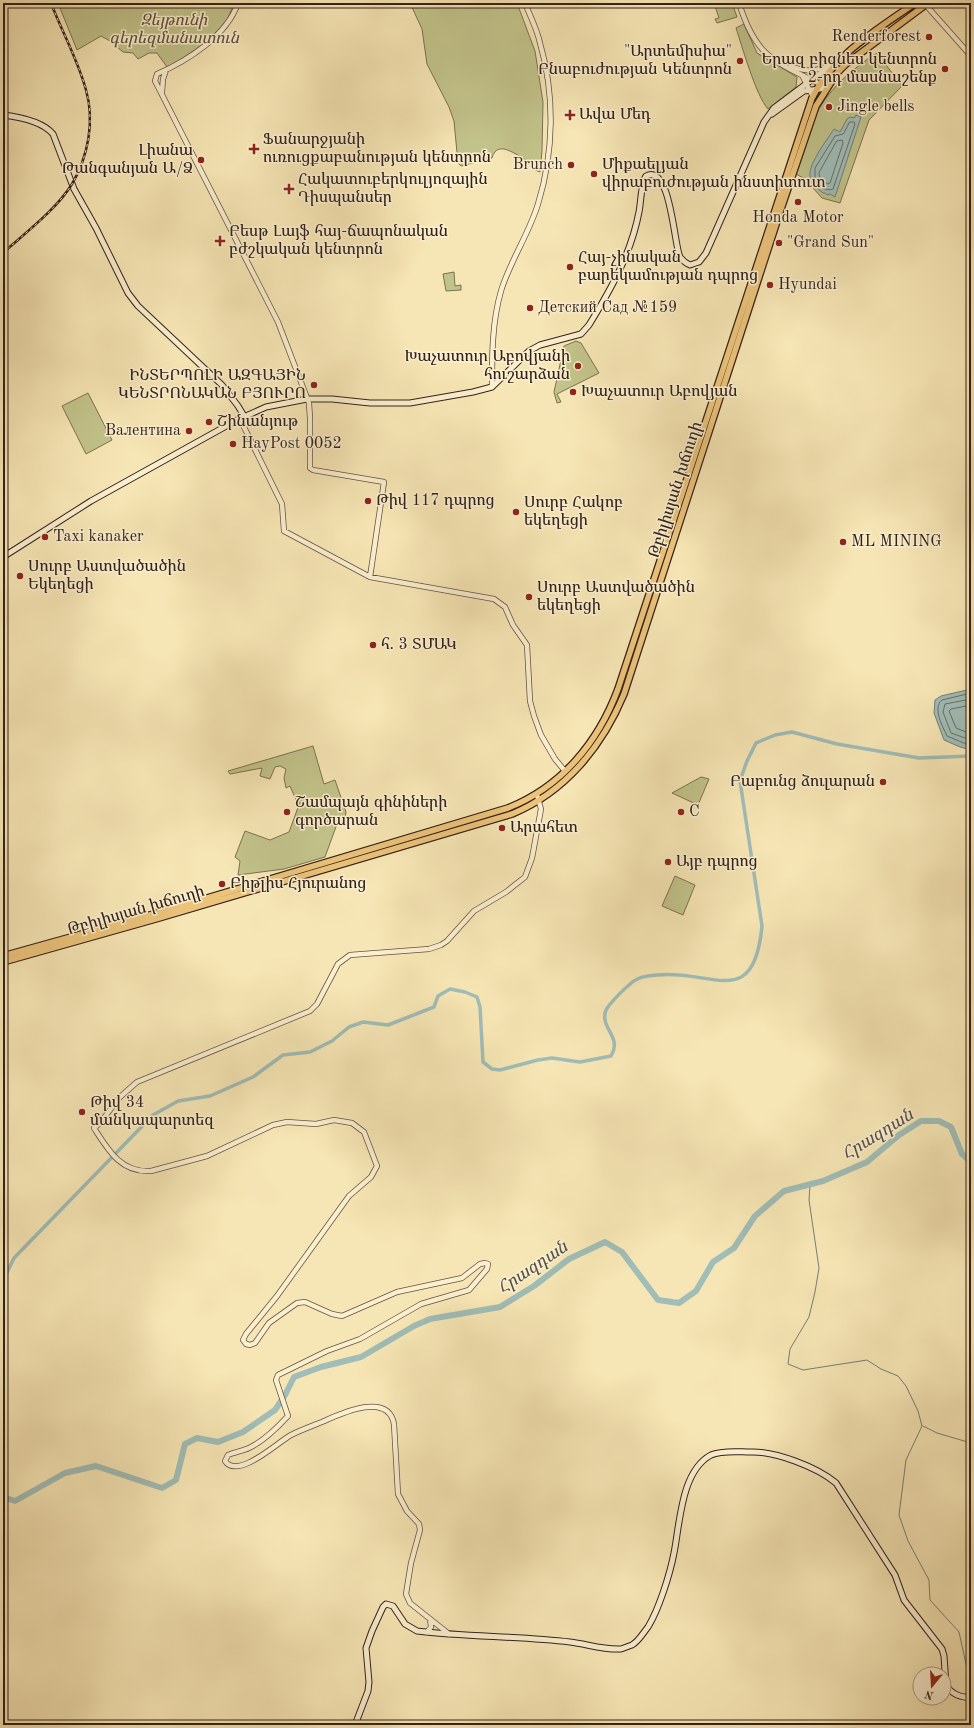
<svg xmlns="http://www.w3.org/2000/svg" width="974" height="1728" font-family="'Old Standard TT','Noto Serif Armenian',serif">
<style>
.green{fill:#c2c38a;stroke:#7a7252}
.water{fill:#a0bdb7;stroke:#747f78}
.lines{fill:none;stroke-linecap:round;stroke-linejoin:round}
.shore{stroke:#6a6f68;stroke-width:1}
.stream{stroke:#747f78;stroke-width:1}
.canal{stroke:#a0bdb7;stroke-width:3.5}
.river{stroke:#a0bdb7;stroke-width:6}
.tertiary-casing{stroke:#645240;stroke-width:6}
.secondary-casing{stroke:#332119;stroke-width:7}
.primary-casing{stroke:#332119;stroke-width:8}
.tertiary{stroke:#faefcf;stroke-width:4.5}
.secondary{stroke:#faefcf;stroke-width:5}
.primary{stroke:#ecc37a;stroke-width:5.5}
.rail-casing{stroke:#332119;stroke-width:2.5}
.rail{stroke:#faefcf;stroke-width:1;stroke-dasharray:3;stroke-linecap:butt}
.poi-dot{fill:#8f2418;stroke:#faefcf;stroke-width:1.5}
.labels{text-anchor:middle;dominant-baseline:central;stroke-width:3;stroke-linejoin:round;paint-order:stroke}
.park-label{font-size:16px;font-style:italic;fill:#5e523b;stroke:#faefcf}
.poi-label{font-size:16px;fill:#332119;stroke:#faefcf;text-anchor:start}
.street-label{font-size:16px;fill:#332119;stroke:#faefcf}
.water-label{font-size:17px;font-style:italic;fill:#545048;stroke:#faefcf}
</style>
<rect width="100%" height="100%" fill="#f7e6b5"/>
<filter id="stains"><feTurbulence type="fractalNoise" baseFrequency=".005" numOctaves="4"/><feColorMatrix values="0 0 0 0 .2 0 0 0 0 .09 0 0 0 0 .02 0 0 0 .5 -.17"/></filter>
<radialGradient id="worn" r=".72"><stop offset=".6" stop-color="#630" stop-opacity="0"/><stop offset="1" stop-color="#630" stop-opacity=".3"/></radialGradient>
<path class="green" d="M58,3h176c-2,5 -4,10 -6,15 -13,20 -40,38 -61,49l-10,-14h-8l-11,6 -5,-6 -10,-1 -13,-11 -9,-5 -24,14z
M410,3h107l18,48 8,51 -1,49 -2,21 -7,-3 -1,-6c-13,-5 -34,-26 -40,-5l-31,8 -3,-3 -4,-42 -5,-14 -22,-43 -5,-35z
M714,3h18l5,14 -20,6 -2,-4 4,-1z
M744,24l13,29 40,24 -1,10 -28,22c-12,-13 -26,-63 -32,-81z
M877,53l25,33 -33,34 -29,83 -18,-5 -17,-19 -9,-5c6,-18 11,-37 18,-55 11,-27 39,-51 63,-66z
M454,272l1,14 6,-1v5l-15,1 -3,-17z
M576,341l5,2 18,30 -42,21 4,8 -4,1 -3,-11 10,-46z
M88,393l24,47 -26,14 -24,-48z
M313,746l11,38 11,-4 11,32 -1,7h-2l-2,6 -4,-1 -12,33 -41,12 -46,6 2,-14 -5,-4 10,-26 25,9 19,-8 11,-30h-3l-7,-16 -4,2 -2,-10 2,-9 -6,-3 -5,1 -5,12 -10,-3 2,-8 -32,6 -2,-3z
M701,777l8,2 -11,26 -26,-12z
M675,876l20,9 -12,30 -21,-9z"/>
<path class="water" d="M856,115l5,2 -26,80 -5,-3 -3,1 -2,-2h-2c-6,-5 -12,-9 -13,-17 -2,-12 19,-39 24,-47l6,3 7,-13 3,-2 4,1z
M971,689v61l-11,-3 -16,-7 -10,-27 1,-13 6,-4z"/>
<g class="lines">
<path class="shore" d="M850,122h4l1,2 -22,65c-7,3 -15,-3 -18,-10v-11l20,-32 8,-2z
M837,141l5,-1 1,3 -13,40 -2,1 -8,-5 -1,-6z
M971,693l-29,7c-10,8 1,27 5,36l24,10
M971,699l-26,5 -2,8 8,21 20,7
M971,705l-20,4 -2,2 7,17 15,6"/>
<path class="stream" d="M810,1185l-1,15 10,68 -4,24 -6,25 -19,32 -2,15 15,6 64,-10 14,9 17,7 8,10 12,25 4,15 -16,34 -7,55 9,26 21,39 1,20 29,32 12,55 -1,5
M923,1426l14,7 34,10
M969,1706l-1,14 2,5"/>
<path class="canal" d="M3,1281l11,-23 139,-143 25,-14 32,-5 43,-19 30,-22 27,-3 22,-11 17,-14 14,-5 25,3 46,-18 4,-11 12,-7 15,3 12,5 3,10 3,55 9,7 8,1 38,-10 14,-2 28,4 31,-6c12,-19 -12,-28 -5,-46 3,-6 17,-20 23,-25 8,-8 16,-9 28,-10 55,-6 97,37 105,-49l-22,-145 7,-20 9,-18 19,-8 17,-3 45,12 82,14 52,-2"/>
<path class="river" d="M3,1497l12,4 50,-28 31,-7 66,22 14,-8 9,-36 12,-6 21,4 25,-10 32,-22 10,-15 9,-18 27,-10 40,-10 53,-31 16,-7 70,-12 34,-21 35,-27 36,-17 17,10 36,48 21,3 17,-12 17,-29 21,-14 21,-32 29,-25 39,-10 44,-19 32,-27 22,-14h18l12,6 11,27 9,8"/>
<defs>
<path id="tertiary" d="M238,3c-11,33 -51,58 -81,71l-2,7 123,241 31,81 1,15v50l3,2 71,12 -14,95
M739,3c5,16 12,34 24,47 14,15 41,26 59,35
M924,3l47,53
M791,66c15,6 22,6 37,0
M802,75l11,22
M162,92l1,-13 3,-9
M492,387c0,-32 0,-65 9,-96 9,-30 28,-57 37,-87 16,-52 17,-109 2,-161 -3,-14 -10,-27 -15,-40
M240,419l42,85 2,27 86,46 124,22 11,8 8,18 14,20 3,56 4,15 7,19 14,24 10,12
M427,1632l4,-5 -1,-8
M449,1634l-39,-31 -4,-9 5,-31 9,-33 -1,-6 -12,-13 -9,-17 -4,-70c-6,-33 -54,-10 -72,-2 -10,4 -21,8 -31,13 -13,7 -53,45 -66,26l3,-6c7,-3 15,-4 21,-7 15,-7 28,-20 39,-32l-12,-36 2,-5 49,-24 33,-12 61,-35 48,-14 18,-21 1,-5 -3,-1 -5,1 -18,14 -65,14 -55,24 -10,-2 -27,-12 -8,1 -28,20 -14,20 -5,2 -4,-1 -3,-4 3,-6 31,-38 72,-100 22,-19 6,-11 -13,-34 -12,-9 -18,-3 -18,4 -29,-2 -14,3 -66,31 -56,15c-30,2 -43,-21 -57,-43l6,-5 20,-26 17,-15 173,-71 7,-7 21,-40 12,-9 79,-6 12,-4 6,-4 27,-30 32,-19 19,-15 7,-19 9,-49 -4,-14"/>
<path id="secondary" d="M772,114l32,-23 23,-3
M3,115c17,2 39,6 50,19l21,55 22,39 32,65 10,13 84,79 16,21 6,10
M3,557l88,-56 146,-81 29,-13 41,-8h25l38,4h40l63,-11 19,-5 37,-36 11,-6 41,-11 8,-9c22,-36 42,-71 50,-113 2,-9 2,-30 7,-36 25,-13 28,70 34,81 3,4 5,6 10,8l9,-3 7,-9 58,-131 10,-14 64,-48
M355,1725l13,-34 1,-9 -3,-34 6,-17 11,-24 3,-3 7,2 12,18 12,7c50,6 102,5 153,11 17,2 33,8 51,7 3,-1 8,-3 11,-4 7,-4 11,-12 16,-18 11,-18 22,-53 26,-74 6,-30 7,-82 37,-98 11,-5 28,-3 39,-3 25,-1 67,15 86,31l59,92 9,25 38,49 2,7 2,29c6,10 15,12 25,13"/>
<path id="primary" d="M3,956l154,-43 351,-105c53,-21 90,-65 110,-119l194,-591c21,-43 65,-68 103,-95
M3,962l156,-44 353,-104c53,-22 90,-67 112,-120l156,-482 36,-106 21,-33 9,-9 82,-61"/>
</defs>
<use href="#tertiary" class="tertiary-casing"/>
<use href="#secondary" class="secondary-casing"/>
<use href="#primary" class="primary-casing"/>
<use href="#tertiary" class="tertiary"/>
<use href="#secondary" class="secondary"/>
<use href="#primary" class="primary"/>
<defs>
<path id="rail" d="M3,253c21,-19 54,-44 69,-69 16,-27 23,-63 14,-94 -8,-30 -24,-58 -35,-87"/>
</defs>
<use href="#rail" class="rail-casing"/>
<use href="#rail" class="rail"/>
</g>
<g class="poi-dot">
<circle cx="929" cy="37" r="4"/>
<circle cx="740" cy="61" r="4"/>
<circle cx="945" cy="69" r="4"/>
<circle cx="829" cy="107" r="4"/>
<path d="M568 109h4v4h4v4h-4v4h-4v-4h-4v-4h4z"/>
<path d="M252 143h4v4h4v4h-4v4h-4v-4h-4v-4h4z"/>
<circle cx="201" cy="160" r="4"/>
<circle cx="571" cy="165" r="4"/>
<circle cx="594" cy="174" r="4"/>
<path d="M287 183h4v4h4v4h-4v4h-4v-4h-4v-4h4z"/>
<circle cx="798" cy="202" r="4"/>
<path d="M218 235h4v4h4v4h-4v4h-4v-4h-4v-4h4z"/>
<circle cx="779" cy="243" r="4"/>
<circle cx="570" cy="267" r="4"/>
<circle cx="770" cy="285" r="4"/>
<circle cx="530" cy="308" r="4"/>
<circle cx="578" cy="366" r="4"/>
<circle cx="314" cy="385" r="4"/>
<circle cx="573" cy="392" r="4"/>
<circle cx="209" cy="422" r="4"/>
<circle cx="189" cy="431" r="4"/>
<circle cx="233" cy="444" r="4"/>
<circle cx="368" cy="501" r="4"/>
<circle cx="516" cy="512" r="4"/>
<circle cx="45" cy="537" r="4"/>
<circle cx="843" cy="542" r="4"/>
<circle cx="20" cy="576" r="4"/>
<circle cx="529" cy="597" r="4"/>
<circle cx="373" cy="645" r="4"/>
<circle cx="883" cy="782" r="4"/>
<circle cx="287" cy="812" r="4"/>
<circle cx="681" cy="812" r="4"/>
<circle cx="502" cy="828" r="4"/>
<circle cx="668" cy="862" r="4"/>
<circle cx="222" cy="884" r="4"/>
<circle cx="82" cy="1112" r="4"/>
</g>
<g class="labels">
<g class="park-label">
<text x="174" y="21">Զեյթունի<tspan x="174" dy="18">գերեզմանատուն</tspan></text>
</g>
<g class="poi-label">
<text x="921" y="37" text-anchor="end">Renderforest</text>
<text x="732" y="52" text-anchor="end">"Արտեմիսիա"<tspan x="732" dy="18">Բնաբուժության Կենտրոն</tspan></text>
<text x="937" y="60" text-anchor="end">Երազ բիզնես կենտրոն<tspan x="937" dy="18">2-րդ մասնաշենք</tspan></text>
<text x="837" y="107">Jingle bells</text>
<text x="579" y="115">Ավա Մեդ</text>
<text x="263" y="140">Ֆանարջյանի<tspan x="263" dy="18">ուռուցքաբանության կենտրոն</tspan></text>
<text x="193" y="151" text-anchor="end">Լիանա<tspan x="193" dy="18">Թանգանյան Ա/Ձ</tspan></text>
<text x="563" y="165" text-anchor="end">Brunch</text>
<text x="602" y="165">Միքաելյան<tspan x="602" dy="18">վիրաբուժության ինստիտուտ</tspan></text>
<text x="298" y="180">Հակատուբերկուլյոզային<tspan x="298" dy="18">Դիսպանսեր</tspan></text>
<text x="798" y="218" text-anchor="middle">Honda Motor</text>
<text x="229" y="232">Բեսթ Լայֆ հայ-ճապոնական<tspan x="229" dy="18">բժշկական կենտրոն</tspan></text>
<text x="787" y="243">"Grand Sun"</text>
<text x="578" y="258">Հայ-չինական<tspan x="578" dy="18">բարեկամության դպրոց</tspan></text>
<text x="778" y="285">Hyundai</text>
<text x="538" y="308">Детский Сад №159</text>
<text x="570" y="357" text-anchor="end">Խաչատուր Աբովյանի<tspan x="570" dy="18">հուշարձան</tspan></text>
<text x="306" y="376" text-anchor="end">ԻՆՏԵՐՊՈԼԻ ԱԶԳԱՅԻՆ<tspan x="306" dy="18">ԿԵՆՏՐՈՆԱԿԱՆ ԲՅՈՒՐՈ</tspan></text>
<text x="581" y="392">Խաչատուր Աբովյան</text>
<text x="217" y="422">Շինանյութ</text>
<text x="181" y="431" text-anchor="end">Валентина</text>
<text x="241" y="444">HayPost 0052</text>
<text x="376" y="501">Թիվ 117 դպրոց</text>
<text x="524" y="503">Սուրբ Հակոբ<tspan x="524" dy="18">եկեղեցի</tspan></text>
<text x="53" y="537">Taxi kanaker</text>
<text x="851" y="542">ML MINING</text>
<text x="28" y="567">Սուրբ Աստվածածին<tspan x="28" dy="18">Եկեղեցի</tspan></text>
<text x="537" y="588">Սուրբ Աստվածածին<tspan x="537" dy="18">եկեղեցի</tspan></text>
<text x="381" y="645">հ. 3 ՏՄԱԿ</text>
<text x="875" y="782" text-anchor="end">Բաբունց ձուլարան</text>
<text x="295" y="803">Շամպայն գինիների<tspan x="295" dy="18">գործարան</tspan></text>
<text x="689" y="812">C</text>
<text x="510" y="828">Արահետ</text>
<text x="676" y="862">Այբ դպրոց</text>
<text x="230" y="884">Բիթլիս Հյուրանոց</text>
<text x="90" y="1103">Թիվ 34<tspan x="90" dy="18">մանկապարտեզ</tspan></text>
</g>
<g class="street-label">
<text transform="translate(676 490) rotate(-72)">Թբիլիսյան խճուղի</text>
<text transform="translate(136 911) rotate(-16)">Թբիլիսյան խճուղի</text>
</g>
<g class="water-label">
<text transform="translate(878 1135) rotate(-32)">Հրազդան</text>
<text transform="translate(533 1268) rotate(-34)">Հրազդան</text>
</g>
</g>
<rect width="974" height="1728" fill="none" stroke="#f7e6b5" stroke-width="16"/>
<rect x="4" y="4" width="966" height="1720" fill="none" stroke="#332119" stroke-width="2"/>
<rect x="8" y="8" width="958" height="1712" fill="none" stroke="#332119"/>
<g transform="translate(932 1686) rotate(198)"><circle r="19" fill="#faefcf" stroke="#aa9d86"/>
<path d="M0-3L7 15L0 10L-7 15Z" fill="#8f2418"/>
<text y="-6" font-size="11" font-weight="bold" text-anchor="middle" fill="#332119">N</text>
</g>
<rect width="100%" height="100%" filter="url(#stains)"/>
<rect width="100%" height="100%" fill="url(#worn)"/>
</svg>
